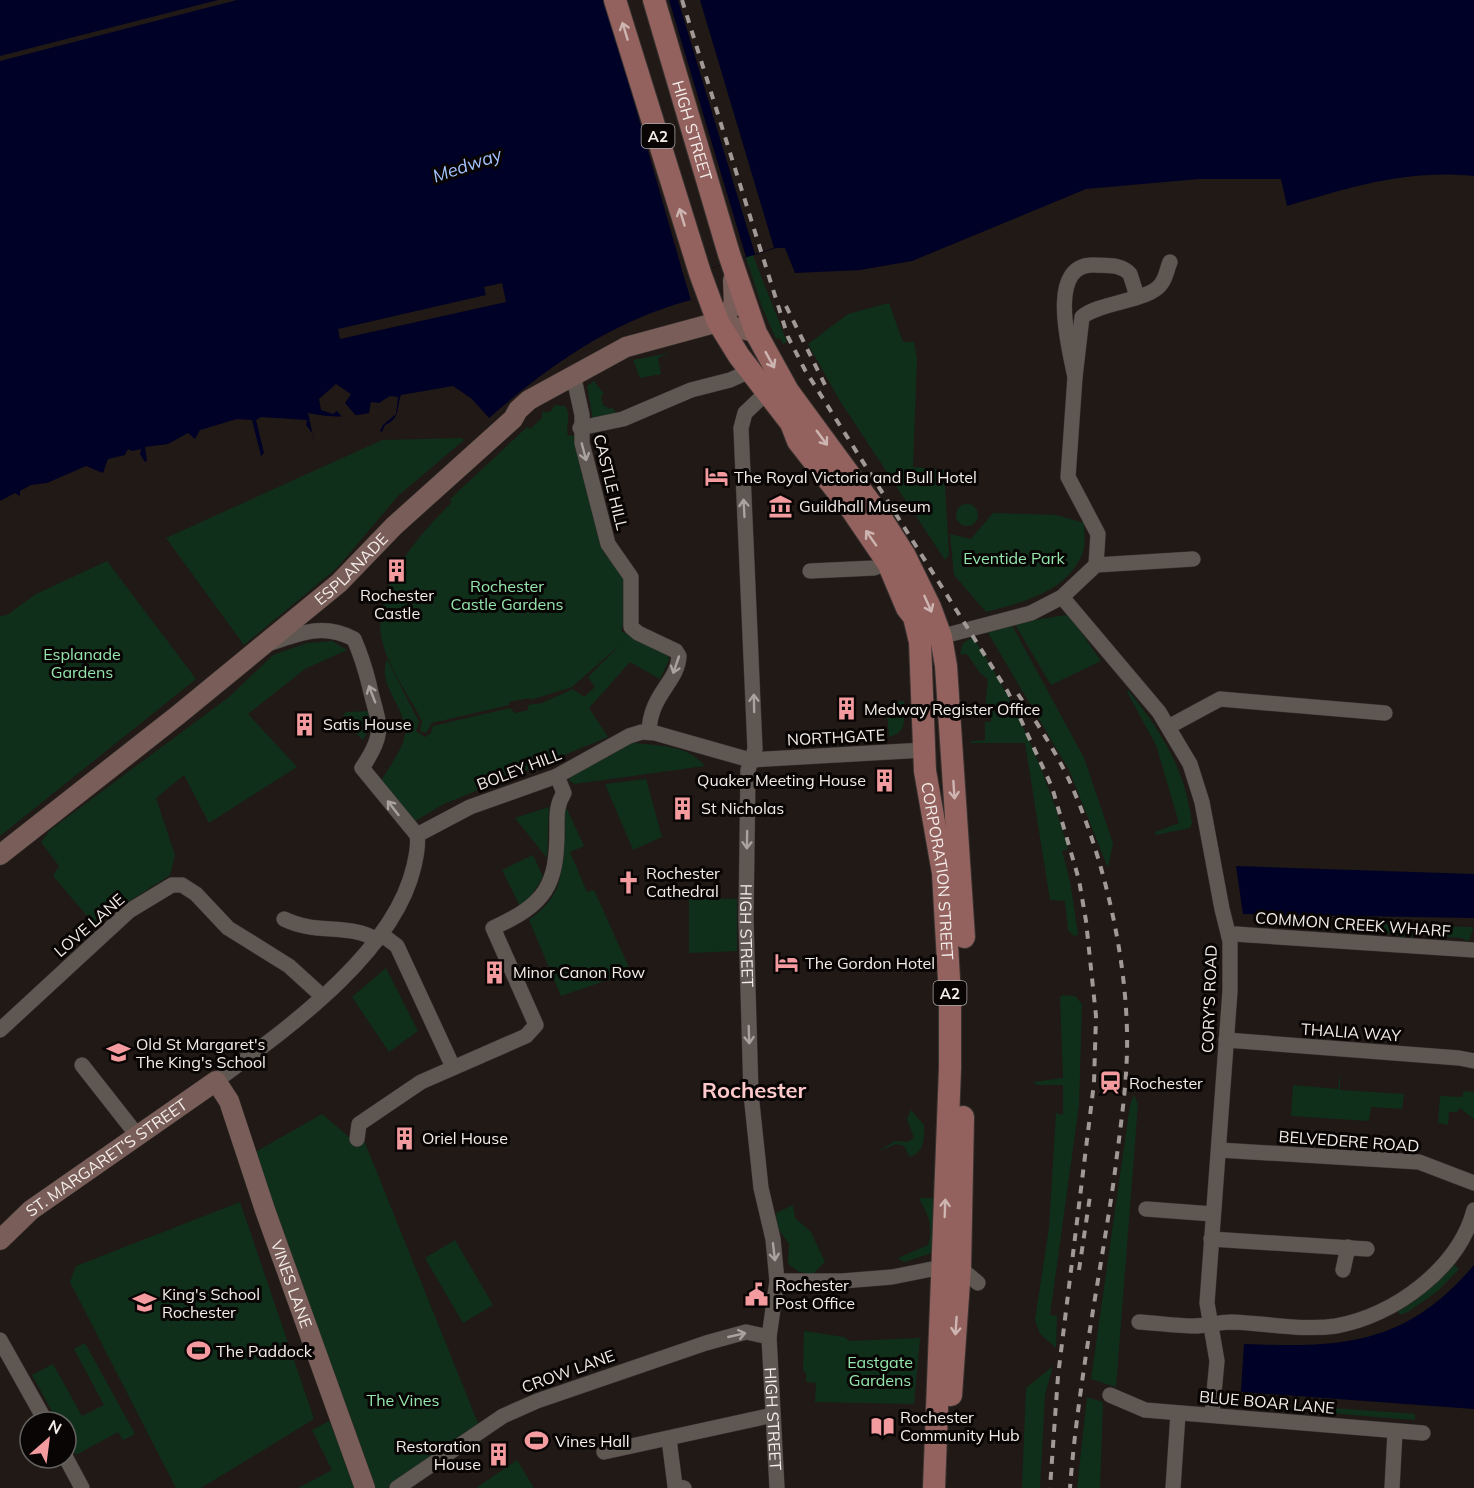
<svg xmlns="http://www.w3.org/2000/svg" width="1474" height="1488" font-family="Mulish,sans-serif">
<style>
.green{fill:#0f2f1b}
.water{fill:#000126}
.pier{fill:#201915}
.lines{fill:none;stroke-linecap:round;stroke-linejoin:round}
.street-casing{stroke:#393331;stroke-width:16}
.secondary-casing{stroke:#393331;stroke-width:21}
.primary-casing{stroke:#393331;stroke-width:24}
.street{stroke:#5f5752;stroke-width:15}
.secondary{stroke:#795d58;stroke-width:20}
.primary{stroke:#94625e;stroke-width:22}
.rail{stroke:#a09996;stroke-width:4;stroke-dasharray:8 8;stroke-linecap:butt}
.oneway{stroke:#cdb5b2}
.oneway2{stroke:#a9a29e}
.labels{text-anchor:middle;dominant-baseline:central;stroke-width:6;stroke-linejoin:round;paint-order:stroke}
.shield{fill:#080504;stroke:#aca7a5;stroke-width:1.5}
.shield-label{font-size:15px;font-weight:bold;fill:#f3edea}
.street-label{font-size:16px;fill:#f3edea;stroke:#080504}
.poi-label{font-size:16px;fill:#f3edea;stroke:#080504;text-anchor:start}
.park-label{font-size:16px;fill:#94e6ad;stroke:#080504}
.water-label{font-size:18px;font-style:italic;fill:#a3c4ff;stroke:#080504}
.district-label{font-size:22px;font-weight:bold;fill:#fec9cb;stroke:#080504}
</style>
<rect width="100%" height="100%" fill="#201915"/>
<path class="green" d="M752,253l35,89 -4,2 -3,-6 -4,1 -14,-32 -17,-52z
M889,303l14,39h11l3,16 -4,109 31,3 5,85 -4,5 -105,-159 -32,-57 40,-30z
M669,353l-11,5 3,16 -21,4 -7,-18z
M594,381l10,13 -3,2 2,9 7,4 2,-2 4,6 -23,7 -6,-34z
M555,405l10,1c7,10 0,20 3,30l7,-1 27,114c6,13 17,15 24,26l-1,45 -4,11 47,25 1,4 -9,19 -30,-17 -41,46 19,29 -164,67 -32,19 -33,-38c7,-14 21,-31 25,-46 7,-30 -28,-50 -17,-80l32,63 -3,9 9,6 6,-4 2,-7 77,-18 5,5 13,-3v-5l14,-2 31,-14 11,8 11,-10 -7,-10 34,-34 -50,44 -41,13 -1,-2 -21,4v3l-77,18 -6,10 -6,-2 2,-10c-12,-24 -30,-48 -38,-73 -18,-55 33,-111 68,-146l-2,-3 77,-72 3,2 12,-11v-6h8z
M462,438l2,2 -66,56 -61,72 -93,77 -78,-107 216,-98z
M956 515a11 11 0 1 1 22 0a11 11 0 1 1-22 0Z
M993,513l63,2 28,8c0,9 2,24 -2,32 -17,38 -60,47 -96,57l-32,-37 -4,-41 21,5z
M107,561l89,118 -196,157v-220l7,-1 29,-21z
M1066,615l6,4 29,42 -50,24 -37,-62z
M1012,625l72,133 29,85 -5,25 -39,-98 -82,-139z
M973,637c43,66 74,137 95,212l-6,2 8,30 8,54 -4,1 -6,-6 -3,-29 -15,-1 -25,-157h-54v-2l14,-1v-18h6v-10h-6l3,-33 -8,-6 -13,-19h-7l3,-11z
M332,641l15,9 -42,19 -57,45 49,53 -88,56 -25,-48 -28,23 19,57 -5,20 -76,49 -41,-48 6,-10 -18,-24 9,-12 179,-133 44,-42 34,-12z
M1128,690c34,42 57,79 64,133l-2,5 -34,7 -1,-3 24,-9 -23,-78 -29,-53z
M904,701c0,17 4,32 -15,36l-2,-24 5,-1v-10z
M371,711l1,12 -9,17 -16,-16 -4,-9 3,-3z
M630,742c27,5 56,1 75,24l-131,18 -5,-4 1,-4z
M646,779l16,58 -29,13 -28,-66z
M565,805l19,41 -14,6 17,40 7,-2 37,82 -70,24 -32,-76c55,-41 18,-66 36,-115z
M549,807l-2,51 -32,-40z
M533,855l10,22 -14,22 -9,7 -18,-36z
M689,898l48,1v52l-48,2z
M1353,922l53,3 3,4 -6,10 -5,-4 -43,-5 -9,3z
M1416,926l56,1 1,4 -5,11 -6,-4 -45,-3 -7,3z
M386,968l32,63 -29,21 -37,-55z
M1063,995l12,1 7,8 -3,101 -29,210 7,1 -1,32 -16,-14 -5,-14 14,-92 7,-115 7,2v-30h-26l-4,-3 30,-4 -3,-81z
M1340,1070v20l64,4 -2,15 -31,-2 -2,14 -78,-5 2,-31 45,4z
M1464,1091l10,1v27l-14,-11 -3,4h-8l-1,13 -10,-2 2,-27 22,1z
M1134,1095l4,9 -22,283 -25,-8 39,-274z
M911,1110l13,15c0,15 1,26 -14,32l-6,-11 -8,-2 -19,8 18,-11 13,1 6,-4 -7,-19z
M322,1114l27,23 14,1 117,290 -93,60h-14l-121,-334z
M919,1198h16l-3,55 -28,9 -6,-4 30,-13c6,-19 0,-30 -9,-47z
M240,1202l74,217 -113,69h-25l-106,-206 6,-16z
M793,1205l2,13 16,14 14,30 -12,12 -14,-2 -11,-8 1,-20 -12,-17 -1,-14z
M455,1240l38,65 -30,18 -38,-65z
M1452,1263l7,6 -21,22 -30,21 -8,3 -5,-8 12,-7 7,2 34,-32z
M804,1331l40,6 5,4 71,-3 -6,66 -99,-2 1,-19 -10,-1v-8l-3,-4z
M85,1343l50,91 -12,6 -5,-8 -42,23 -10,-18v-15h-8l-26,-47 21,-11 29,52 22,-11 -30,-56z
M1053,1366l-8,29 -5,93h-18l4,-100z
M1087,1397l16,5 -3,86h-23z
M1294,1405l25,5 1,-3 95,7v6l-126,-10z
M329,1421l29,67h-60l34,-18 -20,-40z
M517,1460l17,28h-58z"/>
<path class="water" d="M0,0h218l-218,56z
M237,0h1237v176c-67,-7 -123,11 -187,30l-6,-27h-82l-113,10 -174,72 -52,9 -65,3 -10,-25h-9l-92,29 7,23c-79,21 -141,65 -202,118l-17,-19 -19,-13 -52,9c-5,13 0,23 -16,30l-3,7 -2,-1 3,-6 13,-11 2,-17 -8,-1 -11,7 -8,-1 -2,11c-18,4 -39,5 -61,0l7,32 -2,-11 -7,-9 1,-5 -46,-3 -5,3 8,33 -3,3 -9,-36 -15,-1 -37,11 -5,9 -7,-6 -20,11 -23,3 2,14 -2,1 -5,-8 1,-5 -9,2 -4,-2 -3,6 -17,4 -5,14 -17,-7 -39,17 -16,2 -11,6v5l-5,-3 -15,8v-440z
M1236,866l238,8v44l-231,-4z
M1474,1265v144l-233,-17 3,-48c99,4 162,1 230,-79z"/>
<path class="pier" d="M605,0h64l77,257 -62,20z
M678,0h22l74,248 -19,6z
M502,283l4,19 -166,37 -2,-10 148,-34 -2,-8z
M336,384l15,10 -6,9 13,15 -14,1 -7,-8 -4,3 -12,-4 -2,-11z"/>
<g class="lines">
<defs>
<g id="street">
<path d="M1137,296l-7,-22c-9,-10 -22,-8 -35,-9 -49,-3 -26,83 -20,112l7,-60c17,-15 68,-16 79,-33 5,-6 6,-15 9,-22"/>
<path d="M573,374l9,41v28l26,101 23,33v50l7,6 38,18 3,5c-1,26 -29,38 -30,76"/>
<path d="M1075,377l-7,100 30,57 -2,31"/>
<path id="s1" d="M767,392l-22,21 -4,15 14,321 -7,21 -2,149 5,175 10,94 12,51 4,42 -8,56 8,151"/>
<path d="M580,428l43,-9 68,-29 39,-10 20,-9"/>
<path d="M810,571l64,-3 14,-5"/>
<path d="M1062,597l97,115 31,52 12,38 20,107 8,32v50l-23,312 10,58 -5,53"/>
<path d="M932,639l99,-26 31,-16 34,-32 97,-6"/>
<path d="M270,643c32,-10 53,-20 84,-4 7,16 11,29 15,45 9,41 19,45 -7,84l55,67"/>
<path d="M1170,726l50,-27 165,14"/>
<path d="M750,760l174,-10"/>
<path d="M417,835l53,-28 87,-31 72,-40 13,-4 13,1 95,27"/>
<path d="M284,919c32,16 66,4 93,21"/>
<path d="M381,934l16,12 56,121"/>
<path d="M1229,937l7,-3 13,1 225,15"/>
<path d="M0,1030l129,-119 43,-26h10l14,9 32,34 61,38 33,30"/>
<path d="M1226,1040l233,18 15,3"/>
<path d="M82,1065l55,70"/>
<path d="M216,1081c69,-51 178,-127 198,-215 2,-10 5,-20 3,-31"/>
<path d="M357,1139l2,-15 62,-42 105,-46 10,-11 -43,-97c52,-24 64,-41 64,-98 0,-13 -1,-25 7,-37l-7,-17"/>
<path d="M1219,1150l200,12 55,21"/>
<path d="M1146,1209l67,5"/>
<path d="M1211,1239l156,10"/>
<path d="M1343,1270l5,-23"/>
<path d="M777,1281h65l50,-4 50,-10 18,1 18,15"/>
<path d="M1139,1322c19,1 37,4 55,4 12,0 25,-4 37,-4 35,1 71,9 105,4 58,-10 123,-58 138,-116"/>
<path d="M0,1340l46,82"/>
<path d="M1110,1395l35,15 278,23"/>
<path d="M669,1439l6,47 9,2"/>
<path d="M604,1452l169,-37"/>
<path d="M66,1458l16,30"/>
<path d="M397,1488l106,-72 34,-15 169,-58 40,-11 23,5"/>
<path d="M1173,1488l5,-74"/>
<path d="M1392,1488l3,-56"/>
</g>
<g id="secondary">
<path d="M718,322l38,11"/>
<path id="s2" d="M0,855l178,-140 161,-132 55,-57 119,-107 5,-9 11,-10 97,-53 92,-25 16,-17 -1,-25"/>
<path id="s3" d="M0,1240l31,-30 185,-129 13,20 36,109 100,278"/>
</g>
<g id="primary">
<path id="s4" d="M615,0l85,273 18,49 21,34 52,67 7,18 54,69 36,53 19,45 7,9 6,25 5,129 18,102 7,124v71l-16,420"/>
<path id="s5" d="M654,0l75,254 27,79 32,58 91,124 26,41 25,51 11,30 5,29 18,271"/>
<path d="M951,1395l9,-127 3,-151"/>
</g>
</defs>
<use href="#street" class="street-casing"/>
<use href="#secondary" class="secondary-casing"/>
<use href="#primary" class="primary-casing"/>
<use href="#street" class="street"/>
<use href="#secondary" class="secondary"/>
<use href="#primary" class="primary"/>
<path class="rail" d="M682,0l106,337 17,33 203,322 44,95 27,93 7,41 10,95 -2,67 -36,293 -8,112
M786,306l41,83
M1018,694c18,28 37,56 51,86 36,79 60,185 58,272 -1,42 -8,85 -13,127 -15,103 -36,205 -44,309
M1079,1270l11,-74"/>
</g>
<defs><path id="oneway-shaft" d="M-6 0H5M1.5-3L5.5 0L1.5 3" fill="none" stroke-width="1.6" stroke-linecap="round" stroke-linejoin="round" transform="scale(1.5)"/></defs>
<g class="oneway">
<use href="#oneway-shaft" transform="translate(625 31) rotate(-107)"/>
<use href="#oneway-shaft" transform="translate(682 217) rotate(-107)"/>
<use href="#oneway-shaft" transform="translate(770 360) rotate(61)"/>
<use href="#oneway-shaft" transform="translate(822 438) rotate(54)"/>
<use href="#oneway-shaft" transform="translate(871 538) rotate(-125)"/>
<use href="#oneway-shaft" transform="translate(928 604) rotate(66)"/>
<use href="#oneway-shaft" transform="translate(954 790) rotate(86)"/>
<use href="#oneway-shaft" transform="translate(945 1208) rotate(-88)"/>
<use href="#oneway-shaft" transform="translate(956 1326) rotate(94)"/>
</g>
<g class="oneway2">
<use href="#oneway-shaft" transform="translate(584 452) rotate(75)"/>
<use href="#oneway-shaft" transform="translate(744 508) rotate(-93)"/>
<use href="#oneway-shaft" transform="translate(676 665) rotate(109)"/>
<use href="#oneway-shaft" transform="translate(372 694) rotate(-111)"/>
<use href="#oneway-shaft" transform="translate(754 703) rotate(-91)"/>
<use href="#oneway-shaft" transform="translate(393 808) rotate(-128)"/>
<use href="#oneway-shaft" transform="translate(747 840) rotate(91)"/>
<use href="#oneway-shaft" transform="translate(749 1035) rotate(88)"/>
<use href="#oneway-shaft" transform="translate(774 1252) rotate(83)"/>
<use href="#oneway-shaft" transform="translate(737 1335) rotate(-13)"/>
</g>
<defs>
<symbol id="hotel-bare" viewBox="-9 -9 18 18"><path d="M-6-4.5h1.5V1H6V5H4.5V3h-9V5H-6ZM-4 0a1.8 1.8 0 1 1 3.6 0ZM.5 0V-2.5h3Q6-2.5 6 0Z" fill="#f49b9f" stroke="#080504" stroke-width="2.5" paint-order="stroke"/></symbol>
<symbol id="museum-bare" viewBox="-9 -9 18 18"><path d="M0-6L6-3V-2H-6V-3ZM-5-1h2V3h-2ZM-1-1h2V3h-2ZM3-1h2V3H3ZM-6 4H6V6H-6Z" fill="#f49b9f" stroke="#080504" stroke-width="2.5" paint-order="stroke"/></symbol>
<symbol id="building-bare" viewBox="-9 -9 18 18"><path d="M-4-6H4V6H1V3H-1V6H-4ZM-2.5-4.3h1.7v1.8h-1.7ZM.8-4.3h1.7v1.8H.8ZM-2.5-1h1.7V.8h-1.7ZM.8-1h1.7V.8H.8Z" fill="#f49b9f" stroke="#080504" stroke-width="2.5" paint-order="stroke"/></symbol>
<symbol id="church-bare" viewBox="-9 -9 18 18"><path d="M-1.2-6h2.4v3.5h3.3v2.4h-3.3V6h-2.4V-.1h-3.3v-2.4h3.3Z" fill="#f49b9f" stroke="#080504" stroke-width="2.5" paint-order="stroke"/></symbol>
<symbol id="school-bare" viewBox="-9 -9 18 18"><path d="M0-5L7-2L0 1L-7-2ZM-4 1L0 2.5L4 1V4Q0 6-4 4Z" fill="#f49b9f" stroke="#080504" stroke-width="2.5" paint-order="stroke"/></symbol>
<symbol id="station-bare" viewBox="-9 -9 18 18"><path d="M-3-6H3Q5-6 5-4V2Q5 4 3 4L4.5 6H3L1.5 4h-3L-3 6H-4.5L-3 4Q-5 4-5 2V-4Q-5-6-3-6ZM-3.5-4v3h7v-3ZM-3.5 1v1.5H-2V1ZM2 1v1.5H3.5V1Z" fill="#f49b9f" stroke="#080504" stroke-width="2.5" paint-order="stroke"/></symbol>
<symbol id="civic-bare" viewBox="-9 -9 18 18"><path d="M-.6-6.5H3V-4.5H.6V-3L4-1V1h2V6H-6V1h2V-1L-.6-3ZM-1.2 2.5V6h2.4V2.5Z" fill="#f49b9f" stroke="#080504" stroke-width="2.5" paint-order="stroke"/></symbol>
<symbol id="stadium-bare" viewBox="-9 -9 18 18"><path d="M0-5a6.5 5 0 1 0 0 10a6.5 5 0 1 0 0-10ZM-3.5-1.8h7v3.6h-7Z" fill="#f49b9f" stroke="#080504" stroke-width="2.5" paint-order="stroke"/></symbol>
<symbol id="library-bare" viewBox="-9 -9 18 18"><path d="M-6-4Q-3-5.5-.7-3.5V5Q-3 3-6 4ZM6-4Q3-5.5 .7-3.5V5Q3 3 6 4Z" fill="#f49b9f" stroke="#080504" stroke-width="2.5" paint-order="stroke"/></symbol>
</defs>
<g fill-rule="evenodd">
<use href="#hotel-bare" x="700" y="460" width="33" height="33"/>
<use href="#museum-bare" x="764" y="490" width="33" height="33"/>
<use href="#building-bare" x="380" y="554" width="33" height="33"/>
<use href="#building-bare" x="830" y="692" width="33" height="33"/>
<use href="#building-bare" x="288" y="708" width="33" height="33"/>
<use href="#building-bare" x="868" y="764" width="33" height="33"/>
<use href="#building-bare" x="666" y="792" width="33" height="33"/>
<use href="#church-bare" x="612" y="866" width="33" height="33"/>
<use href="#hotel-bare" x="770" y="946" width="33" height="33"/>
<use href="#building-bare" x="478" y="956" width="33" height="33"/>
<use href="#school-bare" x="102" y="1036" width="33" height="33"/>
<use href="#station-bare" x="1094" y="1066" width="33" height="33"/>
<use href="#building-bare" x="388" y="1122" width="33" height="33"/>
<use href="#civic-bare" x="740" y="1278" width="33" height="33"/>
<use href="#school-bare" x="128" y="1286" width="33" height="33"/>
<use href="#stadium-bare" x="182" y="1334" width="33" height="33"/>
<use href="#library-bare" x="866" y="1410" width="33" height="33"/>
<use href="#stadium-bare" x="520" y="1424" width="33" height="33"/>
<use href="#building-bare" x="482" y="1438" width="33" height="33"/>
</g>
<g class="labels">
<g class="shield">
<rect x="641.5" y="124" width="33" height="24" rx="4.5"/>
<rect x="933.5" y="981" width="33" height="24" rx="4.5"/>
</g>
<g class="shield-label">
<text x="658" y="136">A2</text>
<text x="950" y="993">A2</text>
</g>
<g class="street-label">
<text stroke="none"><textPath href="#s5" startOffset="136">HIGH STREET</textPath></text>
<text transform="translate(611 482) rotate(76)">CASTLE HILL</text>
<text stroke="none"><textPath href="#s2" startOffset="453">ESPLANADE</textPath></text>
<text transform="translate(836 737) rotate(-3)">NORTHGATE</text>
<text transform="translate(519 769) rotate(-21)">BOLEY HILL</text>
<text stroke="none"><textPath href="#s4" startOffset="950">CORPORATION STREET</textPath></text>
<text transform="translate(1353 924) rotate(4)">COMMON CREEK WHARF</text>
<text transform="translate(89 925) rotate(-41)">LOVE LANE</text>
<text stroke="none"><textPath href="#s1" startOffset="555">HIGH STREET</textPath></text>
<text transform="translate(1209 999) rotate(-88)">CORY'S ROAD</text>
<text transform="translate(1351 1032) rotate(4)">THALIA WAY</text>
<text transform="translate(1349 1141) rotate(4)">BELVEDERE ROAD</text>
<text stroke="none"><textPath href="#s3" startOffset="135">ST. MARGARET'S STREET</textPath></text>
<text stroke="none"><textPath href="#s3" startOffset="486">VINES LANE</textPath></text>
<text transform="translate(568 1371) rotate(-20)">CROW LANE</text>
<text transform="translate(1267 1402) rotate(5)">BLUE BOAR LANE</text>
<text stroke="none"><textPath href="#s1" startOffset="1041">HIGH STREET</textPath></text>
</g>
<g class="poi-label">
<text x="734" y="477">The Royal Victoria and Bull Hotel</text>
<text x="799" y="506">Guildhall Museum</text>
<text x="397" y="595" text-anchor="middle">Rochester<tspan x="397" dy="18">Castle</tspan></text>
<text x="864" y="709">Medway Register Office</text>
<text x="323" y="724">Satis House</text>
<text x="866" y="780" text-anchor="end">Quaker Meeting House</text>
<text x="701" y="808">St Nicholas</text>
<text x="646" y="873">Rochester<tspan x="646" dy="18">Cathedral</tspan></text>
<text x="805" y="963">The Gordon Hotel</text>
<text x="513" y="972">Minor Canon Row</text>
<text x="136" y="1044">Old St Margaret's<tspan x="136" dy="18">The King's School</tspan></text>
<text x="1129" y="1083">Rochester</text>
<text x="422" y="1138">Oriel House</text>
<text x="775" y="1285">Rochester<tspan x="775" dy="18">Post Office</tspan></text>
<text x="162" y="1294">King's School<tspan x="162" dy="18">Rochester</tspan></text>
<text x="216" y="1351">The Paddock</text>
<text x="900" y="1417">Rochester<tspan x="900" dy="18">Community Hub</tspan></text>
<text x="555" y="1441">Vines Hall</text>
<text x="481" y="1446" text-anchor="end">Restoration<tspan x="481" dy="18">House</tspan></text>
</g>
<g class="park-label">
<text x="1014" y="558">Eventide Park</text>
<text x="507" y="586">Rochester<tspan x="507" dy="18">Castle Gardens</tspan></text>
<text x="82" y="654">Esplanade<tspan x="82" dy="18">Gardens</tspan></text>
<text x="880" y="1362">Eastgate<tspan x="880" dy="18">Gardens</tspan></text>
<text x="403" y="1400">The Vines</text>
</g>
<g class="water-label">
<text transform="translate(467 165) rotate(-19)">Medway</text>
</g>
<g class="district-label">
<text x="754" y="1090">Rochester</text>
</g>
</g>
<g transform="translate(48 1440) rotate(28)"><circle r="28" fill="#080504" stroke="#666260" stroke-width="1.5"/>
<path d="M0-4.5L10 22L0 15L-10 22Z" fill="#f49b9f"/>
<text y="-9" font-size="16" font-weight="bold" text-anchor="middle" fill="#f3edea">N</text>
</g>
</svg>
